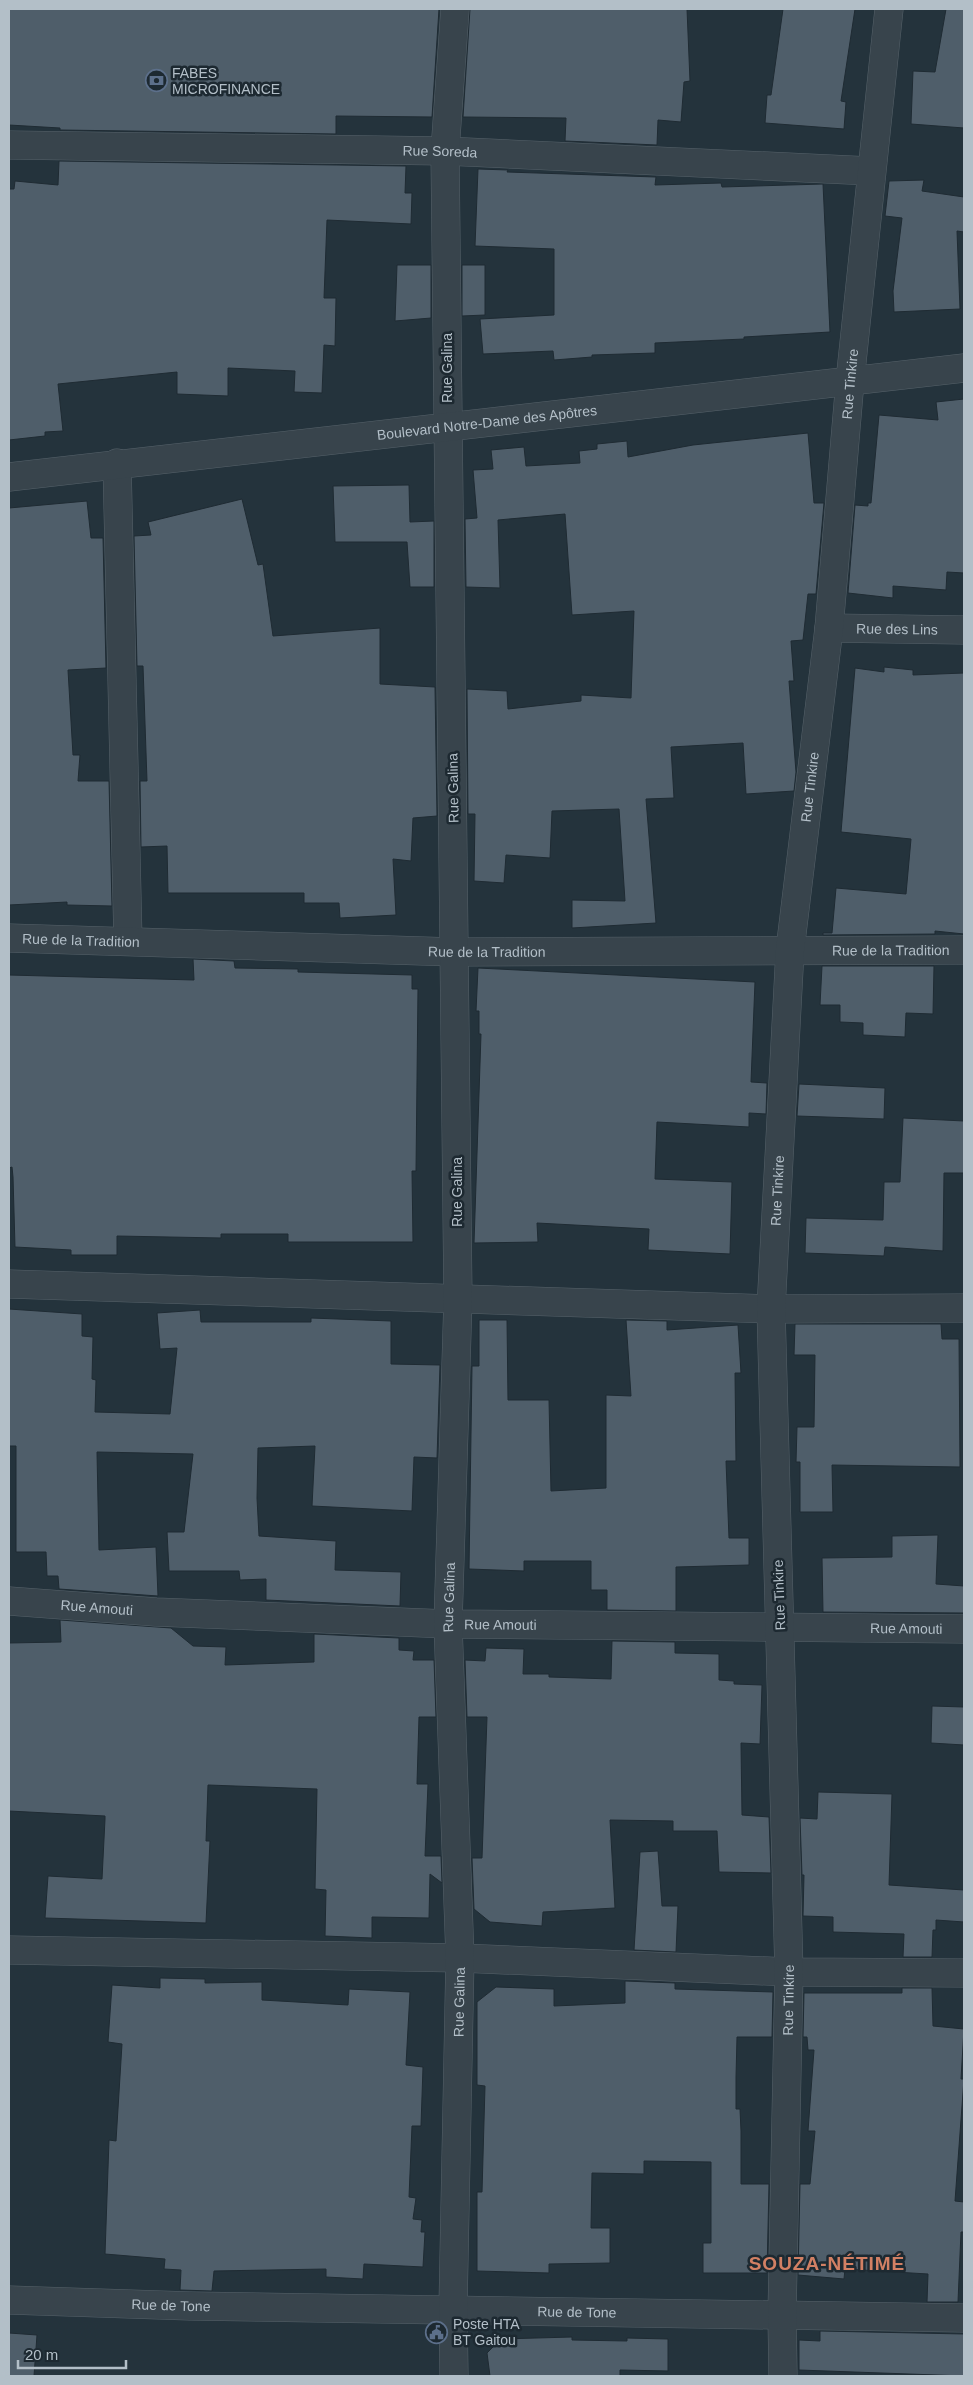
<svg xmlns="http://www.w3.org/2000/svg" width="973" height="2385" font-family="Arial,sans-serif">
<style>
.building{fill:#4f5e6a;stroke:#1f2b33}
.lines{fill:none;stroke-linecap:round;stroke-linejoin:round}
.minor-casing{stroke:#56626a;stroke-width:29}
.tertiary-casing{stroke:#56626a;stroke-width:29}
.minor{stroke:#38444c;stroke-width:28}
.tertiary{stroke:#38444c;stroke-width:28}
.labels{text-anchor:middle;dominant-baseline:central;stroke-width:5;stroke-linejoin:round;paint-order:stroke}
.poi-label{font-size:14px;fill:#b3bfc8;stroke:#1d2931;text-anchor:start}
.street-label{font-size:14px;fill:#b3bfc8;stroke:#1d2931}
.district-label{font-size:19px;font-weight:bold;letter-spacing:1px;fill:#d28064;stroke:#1d2931}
</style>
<rect width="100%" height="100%" fill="#24333c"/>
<path class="building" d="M9,9h430l-7,108 -96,-1v18l-276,-4v-2l-51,-3z
M470,9h217l3,72 -6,1 -3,40 -23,-2 -1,25 -92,-4 1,-23 -103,-1z
M783,9h72l-14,92 5,1 -2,27 -79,-6 2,-28h4z
M946,9h18v119l-53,-4 2,-53 22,1z
M59,161l347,5 -1,27h7l-1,31 -84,-4 -3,78h12l-1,48 -11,-1 -2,48 -28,-1 1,-21 -67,-3v28l-51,-2v-22l-119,12 5,47 -18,1v4l-36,4v-251h5l1,-8 43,4z
M478,169l30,1 -1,2 149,5 -1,8 66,-2 1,4 101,-3 7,148 -86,5v2l-89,4v10l-63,2v2l-38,3 -1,-9 -70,3 -3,-35 74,-4v-66l-79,-3z
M924,180l-2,11 42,6v35l-7,-1 3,78 -66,3 -1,-21 9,-73 -17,-2 4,-35z
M397,265h34v53l-36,3z
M462,265h23v50l-23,1z
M964,399v174l-17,-1 -1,18 -53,-4v12l-45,-5 7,-88 13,1v-3h3l8,-88 59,5 -2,-18z
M808,433l6,70h10l-8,91h-8l-5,46 -12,1 3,40h-5l7,91 -2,19 -48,3 -3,-51 -72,4 3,51 -28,1 10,124 -84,5v-28l53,1 -6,-92 -67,2 -2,47 -44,-3 -2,28 -30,-2 1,-67h-7l-1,-125 40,2 1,18 73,-8v-6l50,3 3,-87 -62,4 -7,-101 -67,6 2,68 -34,-1 -1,-68 12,-1 -4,-48 20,-1 -2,-19 33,-3 2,19 54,-3 -1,-12 18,-2v-5l30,-3 1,16 65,-12z
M409,485l1,37 24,-1v66h-24l-3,-45h-72l-2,-56z
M242,499l16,66 5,-1 10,72 107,-8v56l55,3 2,129 -24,2 -2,43 -18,-2 3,56 -56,3 -1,-15h-35v-10h-136l-1,-47 -26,1 -1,-66h7l-4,-115h-6l-3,-130 17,-1 -3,-13z
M87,501l4,37h12l3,130 -38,2 5,85h7l-2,26h31l3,125 -45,-1v-3l-58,3v-397z
M884,667l29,3v5l51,-2v261l-29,-3v3l-112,1v-2h9l4,-45 70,6 5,-55 -70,-7 14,-164 29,4z
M193,959l41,2 1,7 63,1v3l114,3v14h6l-2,182h-4l1,71h-125v-8h-67v4l-104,-2v19h-46v-5l-56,-3 -2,-70 -1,-10 -3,1v-193l185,5z
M822,966h112l-1,48 -27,-1 -1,24 -42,-2v-12l-23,-1v-17h-20z
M478,968l277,14 -4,100 16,1 -1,31 -17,-1v14l-92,-5 -2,57 77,3 -2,72 -82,-4 1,-21 -112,-6 1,19 -64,1 7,-209h-2v-23h-3z
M799,1084l86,4 -1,31 -87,-3z
M903,1118l61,3v52h-20l-1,78 -58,-4 -1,9 -79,-3 1,-35 77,2 1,-38h16z
M9,1309l73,5v22l11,1 -1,42 4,1 -1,32 75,2 7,-66 -17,1 -3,-36 43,-3 1,12h110v-4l80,3v43l49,1 -3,93 -23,-1 -2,54 -100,-5 3,-60 -57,2 -1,50 2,38 77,5 -1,29 66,2 -1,34 -134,-6v-21l-26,1 -1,-9h-70l-2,-39h17l9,-78 -96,-2 2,98 57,-3 2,49 -99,-7 -1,-13h-11l-1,-24h-30v-106h-7z
M479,1320h28l1,80h41l2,91 55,-3v-93l25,1 -5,-76 41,1v9l71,-5 3,48h-6l1,88h-10l3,77h20v27l-73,2v44l-69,-1v-20h-16v-29h-67v10l-55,-2 3,-203h7z
M795,1324h146l1,15h17l1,128 -128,-2 1,47h-33v-50h-4l1,-35h17l1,-72h-21z
M938,1535l-2,49 28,2v27l-141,-1 -1,-54 70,-1v-21z
M60,1620l111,8 22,18 33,1 -1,18 89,-3v-28l85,4v12l15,1 -1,9h21l2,57h-17l-2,67h11l-3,72h16l1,27 -12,-9 -1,44 -57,-1v21l-47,-2 1,-46 -11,-1 2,-100 -109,-4 -2,56h4l-4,82 -161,-5 3,-42 54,3 3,-60v-3l-96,-5v-168l52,-1z
M612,1641l63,1v11l44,1v26l15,1v3l28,1 -2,59 -19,-1 1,72 27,2 2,56 -52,-1 -2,-41h-44v-10l-63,-1 5,88 -72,4 -1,14 -52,-4 -16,-13 -2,-51h10l5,-141h-20l-2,-57 20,1 1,-13 38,1 -1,25h26v3l62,2z
M932,1706l32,1v38l-33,-2z
M818,1792l74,2 -3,91 75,5v32l-28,-2v10h-3l-1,27h-29l1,-23 -71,-2v-15l-30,-1 1,-41h-2l-2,-57 17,1z
M658,1851l4,55h16l-2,46 -42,-2 6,-98z
M160,1978l45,1v4l57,-1v18l86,5 1,-16 61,3 -4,73 17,2 -2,59h-9l-3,71 7,1 -3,21 9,1 -1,12h4l-2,35 -59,-3 -1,15 -37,-2v-8l-112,2 -2,20 -32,-1 1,-20 -17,-1 1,-10 -60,-5 4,-114 7,1 6,-97 -14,-2 4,-57 48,3z
M625,1981l50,2v6l98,3 -1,45h-35l-1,40v32h4l1,22v53h28l-2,89h-64v-30h8v-81l-67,-1v13l-52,-1 -1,55h19v35l-61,1v9l-72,-2v-79h5l3,-106 -8,-1v-83l19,-15 58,2v17l71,-3z
M902,1988h30l1,38 31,3 -3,50h3l-9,122 9,1v30h-3l-3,70h-31l1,-28 -83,-5 -1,10 -46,-4 2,-91h10l5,-53h-7l6,-81h-6l-1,-13h-4l1,-44h98z
M820,2331l144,3v42l-165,-6v-30l21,1z
M9,2333l28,2 -3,41h-25z
M572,2337v3l55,1v-3l41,1v32l-48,-1v6h-130l-3,-23 14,-14z"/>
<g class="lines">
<defs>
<g id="minor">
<path id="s1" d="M9,145l436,6 426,20"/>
<path d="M117,463l11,478"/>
<path id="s2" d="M829,628l135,2"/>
<path id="s3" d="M9,938l446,14 509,-2"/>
<path d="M9,1284l762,25 193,-1"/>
<path id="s4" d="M9,1601l147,11 292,12 516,5"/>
<path d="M9,1950l451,8 329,14 175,1"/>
<path id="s5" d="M9,2300l181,6 774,12"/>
<path id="s6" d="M454,2376l-1,-68 7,-350 -12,-334 10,-325 -13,-1148 10,-142"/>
<path id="s7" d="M783,2376l-1,-61 7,-343 -18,-663 19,-359 39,-322 21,-247 39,-372"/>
</g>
<g id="tertiary">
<path id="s8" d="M9,477l955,-109"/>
</g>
</defs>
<use href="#minor" class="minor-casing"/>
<use href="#tertiary" class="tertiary-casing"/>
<use href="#minor" class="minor"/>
<use href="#tertiary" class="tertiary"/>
</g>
<defs>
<symbol id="bank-ring" viewBox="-11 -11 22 22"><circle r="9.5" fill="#1d2931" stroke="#5c6f8a" stroke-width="1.5"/><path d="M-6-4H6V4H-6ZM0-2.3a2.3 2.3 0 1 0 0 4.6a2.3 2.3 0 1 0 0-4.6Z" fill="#5c6f8a"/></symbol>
<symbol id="civic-ring" viewBox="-11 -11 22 22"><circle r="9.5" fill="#1d2931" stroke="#5c6f8a" stroke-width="1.5"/><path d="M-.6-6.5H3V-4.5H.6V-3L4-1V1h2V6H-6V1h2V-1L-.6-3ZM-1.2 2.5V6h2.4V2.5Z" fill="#5c6f8a"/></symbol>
</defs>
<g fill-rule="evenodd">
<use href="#bank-ring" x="144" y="68" width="25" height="25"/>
<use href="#civic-ring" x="424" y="2320" width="25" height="25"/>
</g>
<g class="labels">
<g class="poi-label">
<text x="172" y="73">FABES<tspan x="172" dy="16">MICROFINANCE</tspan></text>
<text x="453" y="2324">Poste HTA<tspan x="453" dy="16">BT Gaitou</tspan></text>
</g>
<g class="street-label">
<text stroke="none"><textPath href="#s1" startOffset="431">Rue Soreda</textPath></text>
<text transform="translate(447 368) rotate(-90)">Rue Galina</text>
<text stroke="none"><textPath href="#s7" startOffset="1996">Rue Tinkire</textPath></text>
<text stroke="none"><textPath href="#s8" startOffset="481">Boulevard Notre-Dame des Apôtres</textPath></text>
<text stroke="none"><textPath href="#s2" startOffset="68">Rue des Lins</textPath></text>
<text stroke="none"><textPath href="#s7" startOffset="1591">Rue Tinkire</textPath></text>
<text transform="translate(453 788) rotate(-91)">Rue Galina</text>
<text stroke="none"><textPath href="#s3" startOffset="72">Rue de la Tradition</textPath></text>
<text stroke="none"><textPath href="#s3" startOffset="882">Rue de la Tradition</textPath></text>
<text stroke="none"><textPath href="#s3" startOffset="478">Rue de la Tradition</textPath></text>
<text stroke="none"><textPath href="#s7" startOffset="1186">Rue Tinkire</textPath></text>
<text transform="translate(457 1192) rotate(-90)">Rue Galina</text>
<text transform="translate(779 1595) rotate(-92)">Rue Tinkire</text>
<text stroke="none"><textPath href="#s6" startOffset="779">Rue Galina</textPath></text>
<text stroke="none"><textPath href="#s4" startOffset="88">Rue Amouti</textPath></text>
<text stroke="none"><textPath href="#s4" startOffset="492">Rue Amouti</textPath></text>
<text stroke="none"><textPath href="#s4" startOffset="898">Rue Amouti</textPath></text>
<text stroke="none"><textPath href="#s7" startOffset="376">Rue Tinkire</textPath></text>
<text stroke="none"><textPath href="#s6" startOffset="374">Rue Galina</textPath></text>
<text stroke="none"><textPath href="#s5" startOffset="162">Rue de Tone</textPath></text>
<text stroke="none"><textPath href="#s5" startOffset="568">Rue de Tone</textPath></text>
</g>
<g class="district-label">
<text x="827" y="2263">SOUZA-NÉTIMÉ</text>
</g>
</g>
<rect width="973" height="2385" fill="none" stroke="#b3bfc8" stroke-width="20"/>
<path d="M18 2360v8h108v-8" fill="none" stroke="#b3bfc8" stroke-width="2.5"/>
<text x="25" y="2360" font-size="15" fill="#b3bfc8" stroke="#1d2931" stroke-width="4" paint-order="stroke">20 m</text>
</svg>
